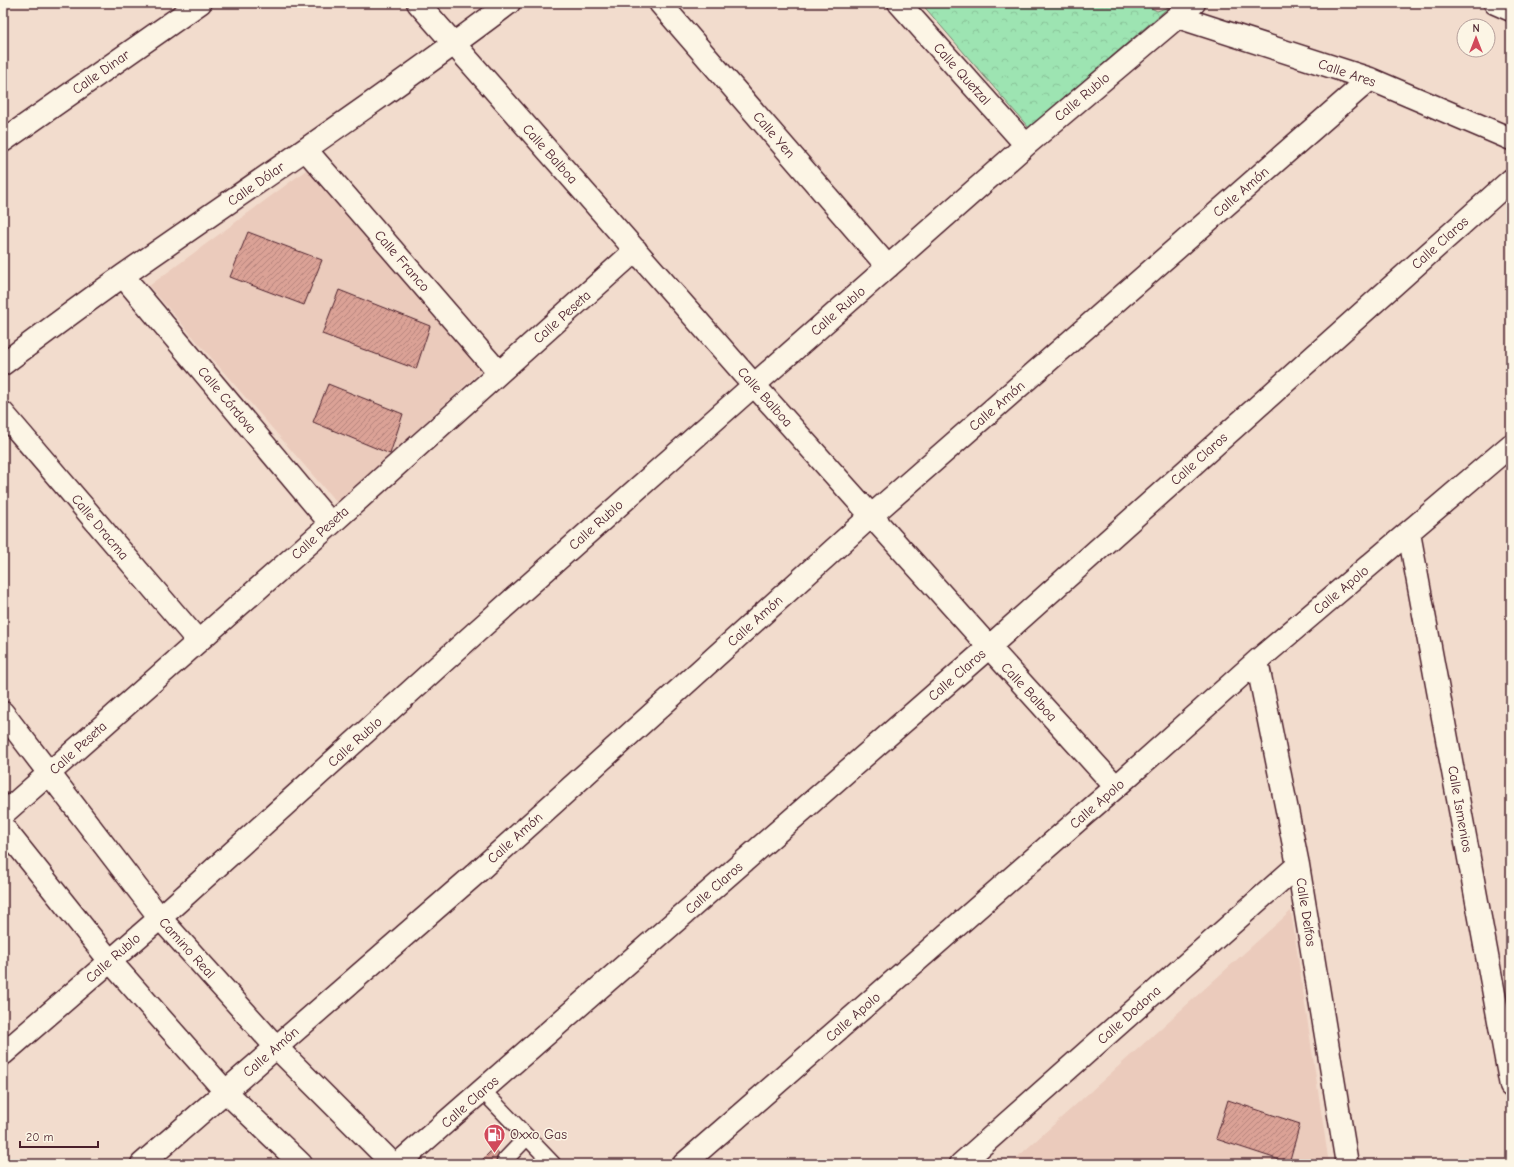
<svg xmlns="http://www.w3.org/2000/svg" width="1514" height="1167" font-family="'Comic Neue',sans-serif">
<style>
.built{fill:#ebcbbc}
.park{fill:url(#park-crowns);stroke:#74826e}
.building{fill:url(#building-hatch);stroke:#4a1f2b}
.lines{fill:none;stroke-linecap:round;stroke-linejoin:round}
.lane-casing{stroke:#4a1f2b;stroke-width:18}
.street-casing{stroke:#4a1f2b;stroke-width:25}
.secondary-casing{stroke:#4a1f2b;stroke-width:25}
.lane{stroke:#fcf5e5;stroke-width:15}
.street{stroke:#fcf5e5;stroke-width:22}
.secondary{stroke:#fcf5e5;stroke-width:22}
.labels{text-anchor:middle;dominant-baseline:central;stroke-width:3;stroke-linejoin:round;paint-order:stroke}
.street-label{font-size:14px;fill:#4a1f2b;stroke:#fcf5e5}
.poi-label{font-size:14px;fill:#4a1f2b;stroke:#fcf5e5;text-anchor:start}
</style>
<defs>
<pattern id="park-crowns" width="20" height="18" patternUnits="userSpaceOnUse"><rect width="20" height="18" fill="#9de4b2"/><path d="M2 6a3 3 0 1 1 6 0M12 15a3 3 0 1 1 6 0" fill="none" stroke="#89c399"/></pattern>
<pattern id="building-hatch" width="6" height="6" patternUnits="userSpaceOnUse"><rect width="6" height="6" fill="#dba296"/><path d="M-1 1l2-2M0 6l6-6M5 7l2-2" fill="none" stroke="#b4837b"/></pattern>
</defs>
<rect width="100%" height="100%" fill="#f2dccd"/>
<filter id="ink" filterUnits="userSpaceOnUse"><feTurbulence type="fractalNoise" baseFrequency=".025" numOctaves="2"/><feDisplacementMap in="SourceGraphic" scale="8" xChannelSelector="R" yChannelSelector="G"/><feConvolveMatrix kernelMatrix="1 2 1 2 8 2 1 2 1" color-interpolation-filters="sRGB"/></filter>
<g filter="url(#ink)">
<path class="built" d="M309,168l173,202 -145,133 -188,-217z
M1291,911l38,253h-319z"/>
<path class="park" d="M921,3h221l15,8 12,-4 -140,121z"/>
<path class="building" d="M248,232l74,28 -18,45 -74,-28z
M339,290l91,36 -14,43 -94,-35z
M328,384l75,30 -13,40 -77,-32z
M1228,1100l72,24 -11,39 -73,-24z
M494,1148l15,16h-31z"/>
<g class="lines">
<defs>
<path id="lane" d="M482,1090l71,74
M505,1160l22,-23"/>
<path id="street" d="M418,3l336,382 235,262 127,140
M660,3l228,264
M899,3l127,142
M1495,3l16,7
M1178,17l192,62 141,60
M3,141l197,-138
M306,150l193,223
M123,276l208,248
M3,364c40,-30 80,-60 121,-89 129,-90 260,-178 385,-272
M3,413l195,228
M1409,533l102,553
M1257,661l41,204 49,299
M3,814l328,-290 305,-274
M3,1054l157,-136 315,-285 279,-248 272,-240 168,-142
M142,1164l331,-288 398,-360 499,-437
M398,1164l591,-517 522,-467
M684,1164l432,-377 141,-126 254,-216
M961,1164l337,-299"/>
<path id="secondary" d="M3,713l157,205 117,130 116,116
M3,827l107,134 115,130 76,73"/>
</defs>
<use href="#lane" class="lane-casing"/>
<use href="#street" class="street-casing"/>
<use href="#secondary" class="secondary-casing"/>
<use href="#lane" class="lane"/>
<use href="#street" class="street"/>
<use href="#secondary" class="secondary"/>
</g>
</g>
<defs>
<symbol id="fuel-pin" viewBox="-11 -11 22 30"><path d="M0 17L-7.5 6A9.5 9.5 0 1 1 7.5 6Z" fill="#d1495b" stroke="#fcf5e5"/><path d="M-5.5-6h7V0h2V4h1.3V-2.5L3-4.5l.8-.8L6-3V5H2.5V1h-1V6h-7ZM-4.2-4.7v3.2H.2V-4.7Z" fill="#fff"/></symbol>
</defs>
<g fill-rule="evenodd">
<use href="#fuel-pin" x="482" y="1122" width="25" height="34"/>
</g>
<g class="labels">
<g class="street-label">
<text transform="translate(101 72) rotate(-35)">Calle Dinar</text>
<text transform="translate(1347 73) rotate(19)">Calle Ares</text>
<text transform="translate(962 74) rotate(48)">Calle Quetzal</text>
<text transform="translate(1082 97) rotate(-40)">Calle Rublo</text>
<text transform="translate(774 135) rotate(49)">Calle Yen</text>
<text transform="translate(550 154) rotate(48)">Calle Balboa</text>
<text transform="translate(256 184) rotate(-35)">Calle Dólar</text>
<text transform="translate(1241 192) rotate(-41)">Calle Amón</text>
<text transform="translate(1440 243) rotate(-42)">Calle Claros</text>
<text transform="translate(402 261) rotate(49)">Calle Franco</text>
<text transform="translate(838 311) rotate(-41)">Calle Rublo</text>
<text transform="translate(562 317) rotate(-42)">Calle Peseta</text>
<text transform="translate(765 397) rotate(48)">Calle Balboa</text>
<text transform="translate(227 400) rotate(50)">Calle Córdova</text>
<text transform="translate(997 406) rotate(-41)">Calle Amón</text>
<text transform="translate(1199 459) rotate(-42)">Calle Claros</text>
<text transform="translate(596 525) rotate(-42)">Calle Rublo</text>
<text transform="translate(100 527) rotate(50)">Calle Dracma</text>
<text transform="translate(320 533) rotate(-42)">Calle Peseta</text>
<text transform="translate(1341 590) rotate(-40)">Calle Apolo</text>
<text transform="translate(755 621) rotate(-42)">Calle Amón</text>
<text transform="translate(957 675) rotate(-41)">Calle Claros</text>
<text transform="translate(1029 692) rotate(47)">Calle Balboa</text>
<text transform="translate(355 742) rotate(-42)">Calle Rublo</text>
<text transform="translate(78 748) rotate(-42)">Calle Peseta</text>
<text transform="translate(1097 804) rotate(-41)">Calle Apolo</text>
<text transform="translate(1460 809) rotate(80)">Calle Ismenios</text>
<text transform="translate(515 838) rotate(-42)">Calle Amón</text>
<text transform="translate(714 888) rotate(-41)">Calle Claros</text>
<text transform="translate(1306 912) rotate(81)">Calle Delfos</text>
<text transform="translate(187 948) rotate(48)">Camino Real</text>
<text transform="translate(113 958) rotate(-41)">Calle Rublo</text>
<text transform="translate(1129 1015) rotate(-42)">Calle Dodona</text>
<text transform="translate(853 1017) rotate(-41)">Calle Apolo</text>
<text transform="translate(271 1052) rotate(-41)">Calle Amón</text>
<text transform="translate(470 1102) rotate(-41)">Calle Claros</text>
</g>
<g class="poi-label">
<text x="510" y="1134">Oxxo Gas</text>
</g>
</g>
<rect width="1514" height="1167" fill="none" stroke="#fcf5e5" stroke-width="16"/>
<rect x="8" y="8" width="1498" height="1151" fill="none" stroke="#4a1f2b" stroke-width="1.5" filter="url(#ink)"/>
<g transform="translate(1476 38)"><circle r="19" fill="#fcf5e5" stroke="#b59f9b"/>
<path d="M0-3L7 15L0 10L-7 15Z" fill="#d1495b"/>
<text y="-6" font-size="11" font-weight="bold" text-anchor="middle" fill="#4a1f2b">N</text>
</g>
<path d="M20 1141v6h78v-6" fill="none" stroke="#4a1f2b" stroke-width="2"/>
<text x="26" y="1141" font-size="12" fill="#4a1f2b" stroke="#fcf5e5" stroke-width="3" paint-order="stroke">20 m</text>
</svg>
